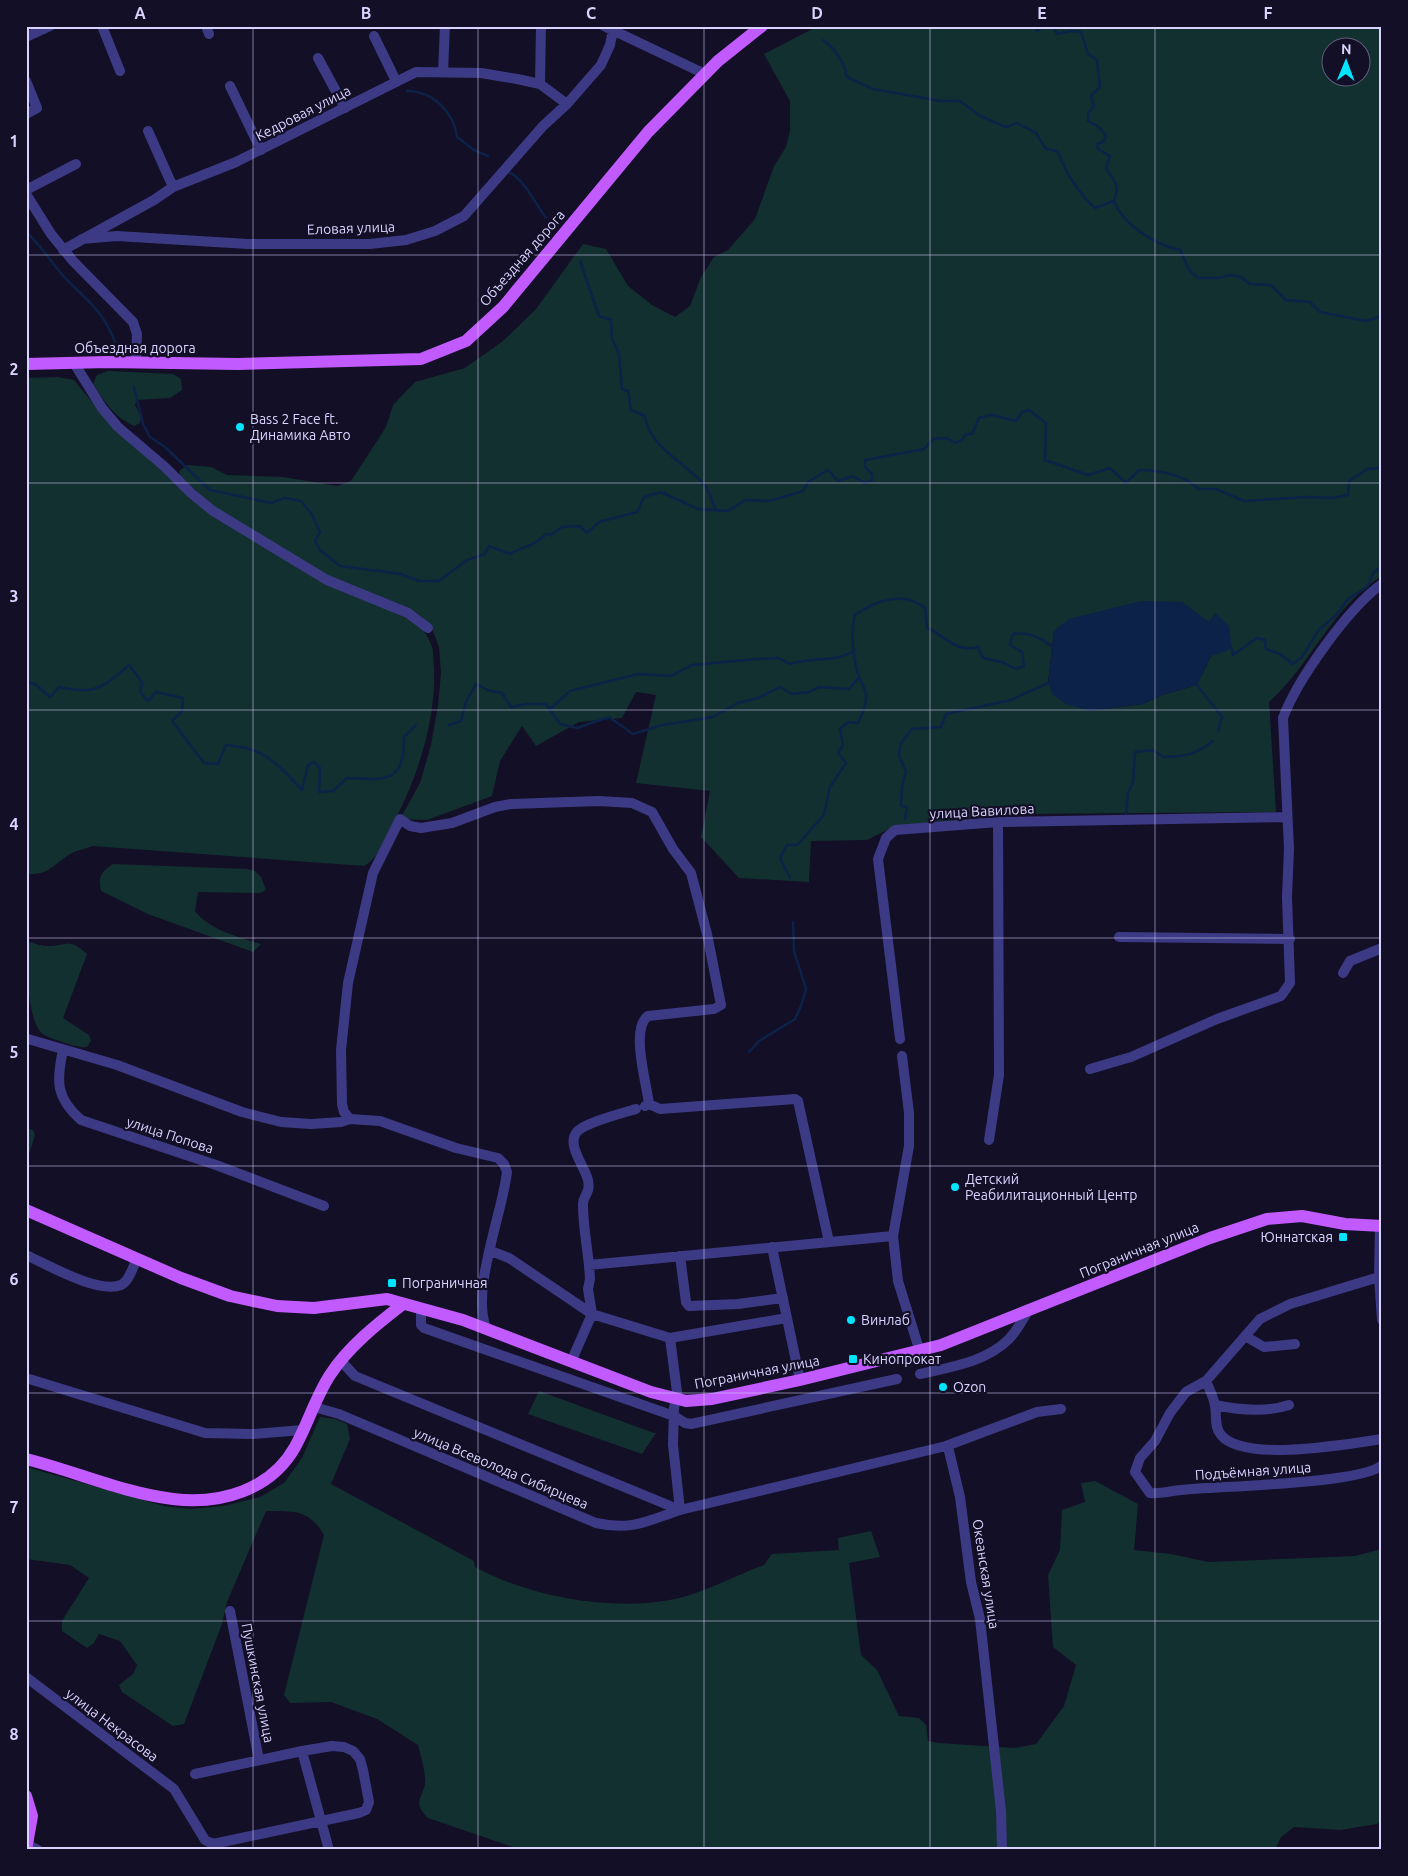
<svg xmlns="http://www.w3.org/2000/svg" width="1408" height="1876" font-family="Ubuntu,sans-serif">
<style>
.green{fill:#12302f;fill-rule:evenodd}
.water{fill:#0c2248}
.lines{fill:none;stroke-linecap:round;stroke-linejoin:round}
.stream{stroke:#0c2248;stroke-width:2.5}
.minor{stroke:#3d3a85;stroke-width:10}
.major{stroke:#c25bff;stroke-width:12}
.grid{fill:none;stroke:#d9d4ff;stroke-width:1;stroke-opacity:0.55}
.poi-dot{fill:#00e5ff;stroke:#130f26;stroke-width:2}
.labels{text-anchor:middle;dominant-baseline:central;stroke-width:4.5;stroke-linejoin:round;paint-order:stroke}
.street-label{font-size:14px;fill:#d9d4ff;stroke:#130f26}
.poi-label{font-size:14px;fill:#d9d4ff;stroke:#130f26;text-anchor:start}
.neatline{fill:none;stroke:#d9d4ff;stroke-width:2}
.grid-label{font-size:16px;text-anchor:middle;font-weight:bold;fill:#d9d4ff}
</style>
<rect width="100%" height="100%" fill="#130f26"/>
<path class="green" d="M818,26h564v550c-49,29 -71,89 -113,126l7,110 -261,2 -120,12 -28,14 -56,1 -2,41 -70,-4 -38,-41 9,-46 -74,-8 20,-88 -20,-3 -14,26 -43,4 -43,24 -14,-20 -22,35 -8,35 -65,24 -27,-1 20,-36 11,-38 7,-40 3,-32 -2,-26 -8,-21 -14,-13 -85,-33 -112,-68 -40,-36 -1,-5 8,-6 24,2 16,8 56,2 54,9 14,-5 35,-54 7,-22 22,-23 50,-14 38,-27 33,-32 47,-65 23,5 22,37 24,19 23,12 15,-11 11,-29 13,-20 14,-7 27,-31 19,-53 12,-19 4,-16v-30l-26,-47zM1330,48h30v30h-30zM1216,613l-5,43 -14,29 -35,10 -19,9 -53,7 -42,-28 6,-52 155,-9z
M108,371l65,3 8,5 1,11 -12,8 -33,2 -2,5 6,11 -1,7 -6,3c-19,-8 -30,-25 -41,-42l4,-9z
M58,377l16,3 42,51 113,93 89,55 94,41c10,7 16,15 20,27 2,6 1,15 2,22 2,56 -19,116 -46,164 -7,13 -11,26 -24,33l-272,-20c-6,3 -14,4 -20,7 -18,10 -22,23 -46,21v-496z
M113,864l134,5 8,2 6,6 5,13 -6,3 -62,-1 -3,19c15,19 43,26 66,33l-8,8 -105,-38 -47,-23c-3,-15 0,-19 12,-27z
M26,941c6,1 14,5 20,5 21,1 21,-10 41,8l-24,64 26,17 2,6 -4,6c-9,1 -14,-2 -22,-4 -7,-3 -16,-5 -22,-9 -16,-11 -17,-74 -17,-93z
M26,1128l7,2 2,5 -9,29z
M539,1391l115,42h2l-14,21 -114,-40z
M320,1417l15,2 12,5 3,15 -19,45 143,77 1,6c55,30 138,45 200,32 28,-6 62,-24 89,-34l8,-11 67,-4 -1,-12 33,-7 9,26 -31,6 12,92 16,15 22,46 20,2 7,7 2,16 11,2 75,5 22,-4 28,-38 12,-41 -23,-18 -5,-72 12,-25 2,-40 23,-8 -4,-19 14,-2 43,23 -4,46 37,4 37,8 147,-6 27,-7v271l-5,4 -37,6 -46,-3 -13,10 -6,13h-753l-94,-32c-19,-18 -1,-22 -3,-40 -1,-11 -4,-22 -7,-33l-41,-26 -46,-17 -41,1 -6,-8 40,-160c-15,-26 -31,-24 -58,-24l-39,91 -5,22 -38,100 -11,2 -51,-34 -3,-7 14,-11 4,-9 -17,-24 -21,-7 -5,9 -7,5 -25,-17v-10l27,-43 -19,-13 -44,-6v-92l138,39 26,3 34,-3 36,-9 24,-14 18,-25z"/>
<path class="water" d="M1141,601l41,1 27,20 7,-9 13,13 3,23 -21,7 -14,29 -35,10 -19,9 -53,7 -24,-7 -13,-9 -5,-12 6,-52 15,-12z"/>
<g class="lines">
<path class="stream" d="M1035,26l2,5 8,-5
M1053,26l4,8 14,-3 10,1 7,22 9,6 3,27 -9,9 3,10 -6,7v8l11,6 7,9 -2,5 -7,3 1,5 12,7 -4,13c9,11 14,18 8,32
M823,40c14,11 20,20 24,37l26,12 68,12h19l20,15 26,11 11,-4 19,10 9,15 13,4c9,23 19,39 37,56l19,-7c9,24 41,44 66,49l9,20 9,8h20l13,-3 10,2 9,7 21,1 15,15 24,2 10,10 46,9 16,-5
M407,91c26,0 47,21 50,46l17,13 14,6
M510,173c13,5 27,33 36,45
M26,232c16,14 26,32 40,47 22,22 37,32 49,63
M580,261l19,55 12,4 1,19 7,15 3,35 6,2 3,19 14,6c4,32 42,47 60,70 5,6 8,18 11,25
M134,387l9,37 7,13 15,10 45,43 61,13 14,-5 16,3 10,12 9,19 -5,9 5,9 20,16 61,8 18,7h20l28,-21 18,-6 4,-8 21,8c14,-9 22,-6 36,-20l5,1 11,-8 18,-1 7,7 12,-11 38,-10 7,-15 17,-5 37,17 30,2 17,-11 24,1 34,-10 5,-9 20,-12 10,11 15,-5 12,7 7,-3v-6l-7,-7v-7l59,-11 9,-10 14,-1 8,5 7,-3 4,-6h6l7,-16 13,-3 24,6 6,-9 7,-2 17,13 -1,37 43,15 22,-7 16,15 13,-13c21,0 45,5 60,19h17l28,12 63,-4 26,1 15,-3 1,-14 18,-12 15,-1
M1232,649l1,6 24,-17 8,2 1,9 14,5 13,10 9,-7 16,-26 19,-17 11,-15 19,-12 7,-15 8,-6
M26,682l9,2 15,13 9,-10c37,8 43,1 70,-22l13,17 -2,10 8,9 8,-9 27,6 -1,13 -10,10 32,42 14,1 8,-19c40,3 50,18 76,45l6,-25 6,-3 6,6 -1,24 14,-1 14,-13c38,2 58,6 57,-41l12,-12
M1197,685l25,32 -4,14
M551,708l19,-17 68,-17 33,2 21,-11 65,-6 21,-1 12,6c21,-7 46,-1 65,-14
M449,725l12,-4 5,-19 10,-18 14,7 12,2 9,14 15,-3h20l14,20 17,4 32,-11 24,17 29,-9 51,-8 25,-14 20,-5 22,-11 12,7 17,-2 10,-5 30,2 10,-12
M1126,814l2,-21 5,-11 2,-30 18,-2 10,7c24,-1 30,-1 50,-16
M905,819l2,-12 -6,-1 1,-20 4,-14 -7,-17 2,-12 11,-14 29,-2 5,-13 65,-14 37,-17
M790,878l-10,-20 7,-13h10l27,-30 6,-28 16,-24 -8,-10 5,-8 -3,-16 8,-7 10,1c4,-9 8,-16 8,-27 0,-7 -6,-15 -8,-22 -5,-18 -8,-40 -3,-59 21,-15 48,-24 70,-7l2,20c19,8 28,25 51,19l5,11 19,4 14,7 8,-3 -2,-14 -12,-7 3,-11c17,-2 26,3 40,13
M749,1052l10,-11 36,-22 6,-13 5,-17 -12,-38 -1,-29"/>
<path class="minor" d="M102,26l18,45
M206,26l3,8
M604,26l101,48
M374,36l22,45
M26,37l24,-11
M318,58l27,50
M443,72l2,-46
M26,81l11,27 -11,6
M540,84l1,-58
M230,86l31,64
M148,131l25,56
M26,190l50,-26
M26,194l25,40 22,27 60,61 4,12 -1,28
M82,239l35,-3 131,8h122l36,-4 29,-9 29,-15 79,-90 24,-22 34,-39 9,-20 3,-15
M63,250l91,-50 19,-13 63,-25 180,-90 65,1 36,6 23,5 27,20
M74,363l28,45 16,19 47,40 26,26 22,18 114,69 81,33 20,15
M1119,937l171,2
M1343,973l7,-12 32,-13
M28,1039l89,26 125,47 39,10 30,2 30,-2 9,-3 30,2 76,27 42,10 6,6 3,8c-5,43 -36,117 -21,156
M900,1039l-22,-180 8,-21 9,-8 103,-8 289,-5
M63,1050c-7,32 -7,48 18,70l135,45 108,41
M902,1056l7,57v33l-16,90 5,45 22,71
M1090,1069l41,-12 86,-38 64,-23 9,-13 -3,-86 2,-48 -6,-131c14,-38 66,-111 99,-134
M645,1106l4,-2 11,5 135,-10 3,2 31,141
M350,1119l-6,-7 -2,-8 -1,-54 7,-67 25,-110 27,-54 10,7 11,2 31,-5 43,-16 16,-3 88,-3 33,2 20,9 21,37 18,24 16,61 14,71 -7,4 -66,7c-18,12 -1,69 1,88
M989,1140l10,-65 -1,-253
M1380,1226l-1,51 3,43
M772,1247l28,133
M491,1251l18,7 83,56 78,24 117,-20
M26,1255c22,10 72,39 95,30 8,-3 12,-19 16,-26
M680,1256l6,46 3,4 49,-2 45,-6
M589,1265l304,-29
M1379,1277l-89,27 -30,15 -54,62 -20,11 -16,21 -15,28 -15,17 -5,14 15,21c11,1 20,-2 31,-3 35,-4 181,-6 201,-25
M421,1308v17l3,3 250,88 11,7 6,1 206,-45
M1245,1336l19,11 31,-3
M341,1361l14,15 325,134 -7,-65 1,-37 3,-16 -7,-54
M571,1362l21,-48 -4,-25 2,-10c-1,-25 -7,-49 -7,-74 -1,-9 8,-11 5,-25 -3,-13 -21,-34 -12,-47 7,-10 47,-20 60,-24
M920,1374c31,-7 66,-12 89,-35 8,-8 13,-19 20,-29
M26,1378l179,55 48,1 50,-4
M1206,1381c3,8 8,16 9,25 2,10 -1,21 6,29 23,28 127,9 161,4
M1215,1405c24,5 50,8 74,0
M314,1407l25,7 257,109c36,8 51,-2 84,-13l266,-64 3,5 11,46 11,85 9,37 21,192 1,39
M946,1446l91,-34 24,-3
M230,1611l29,149
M26,1677l148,112 31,51 8,4 146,-31 7,-3 3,-8 -6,-32 -3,-11 -7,-8 -9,-4 -12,-1 -30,5 -107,23
M302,1751l27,99
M28,1845l10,5"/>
<path class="major" d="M26,364l81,-2 131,2 183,-5 45,-18 37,-34 145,-175 70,-71 44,-35
M26,1210l155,68 49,18 47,10 37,2 73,-9 76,21 188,72 35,9 26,-2 88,-19 141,-35 269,-107 57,-19 35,-3 43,8 37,2
M26,1459c49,12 97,34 147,40 47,6 98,-9 122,-52 13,-23 20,-49 35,-72 18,-28 47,-51 73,-71
M26,1796l6,20 -6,34"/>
</g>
<path class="grid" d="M253,26v1824M478,26v1824M704,26v1824M930,26v1824M1155,26v1824M26,255h1356M26,483h1356M26,710h1356M26,938h1356M26,1166h1356M26,1393h1356M26,1621h1356"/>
<g class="poi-dot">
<circle cx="240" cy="427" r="5"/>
<circle cx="955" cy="1187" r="5"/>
<rect x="1338" y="1232" width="10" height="10" rx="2.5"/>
<rect x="387" y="1278" width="10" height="10" rx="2.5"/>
<circle cx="851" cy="1320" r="5"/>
<rect x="848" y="1354" width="10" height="10" rx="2.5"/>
<circle cx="943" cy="1387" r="5"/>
</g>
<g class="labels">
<g class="street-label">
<text transform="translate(303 113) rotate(-27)">Кедровая улица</text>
<text transform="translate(351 228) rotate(-2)">Еловая улица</text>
<text transform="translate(522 258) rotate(-49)">Объездная дорога</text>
<text x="135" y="348">Объездная дорога</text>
<text transform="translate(982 811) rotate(-3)">улица Вавилова</text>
<text transform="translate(170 1135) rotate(18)">улица Попова</text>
<text transform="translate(1139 1250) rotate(-22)">Пограничная улица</text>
<text transform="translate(757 1372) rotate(-11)">Пограничная улица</text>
<text transform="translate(501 1468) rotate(23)">улица Всеволода Сибирцева</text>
<text transform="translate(1253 1471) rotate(-4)">Подъёмная улица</text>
<text transform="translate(986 1574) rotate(81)">Океанская улица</text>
<text transform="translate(258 1683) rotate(79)">Пушкинская улица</text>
<text transform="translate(112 1725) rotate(37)">улица Некрасова</text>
</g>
<g class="poi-label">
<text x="250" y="419">Bass 2 Face ft.<tspan x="250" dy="16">Динамика Авто</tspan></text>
<text x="965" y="1179">Детский<tspan x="965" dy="16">Реабилитационный Центр</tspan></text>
<text x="1333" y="1237" text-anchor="end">Юннатская</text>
<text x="402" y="1283">Пограничная</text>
<text x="861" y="1320">Винлаб</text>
<text x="863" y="1359">Кинопрокат</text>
<text x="953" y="1387">Ozon</text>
</g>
</g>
<rect width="1408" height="1876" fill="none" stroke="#130f26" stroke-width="55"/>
<g transform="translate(1346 62) rotate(1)"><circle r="24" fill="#130f26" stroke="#625e7d"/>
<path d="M0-4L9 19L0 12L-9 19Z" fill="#00e5ff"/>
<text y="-8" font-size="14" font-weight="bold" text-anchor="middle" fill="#d9d4ff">N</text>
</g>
<rect x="28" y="28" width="1352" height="1820" class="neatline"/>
<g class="grid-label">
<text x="140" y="19">A</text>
<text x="366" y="19">B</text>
<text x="591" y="19">C</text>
<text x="817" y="19">D</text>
<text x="1042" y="19">E</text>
<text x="1268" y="19">F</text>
<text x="14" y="147">1</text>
<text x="14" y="375">2</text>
<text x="14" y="602">3</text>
<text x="14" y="830">4</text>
<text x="14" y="1058">5</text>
<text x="14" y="1285">6</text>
<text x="14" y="1513">7</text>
<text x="14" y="1740">8</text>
</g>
</svg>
